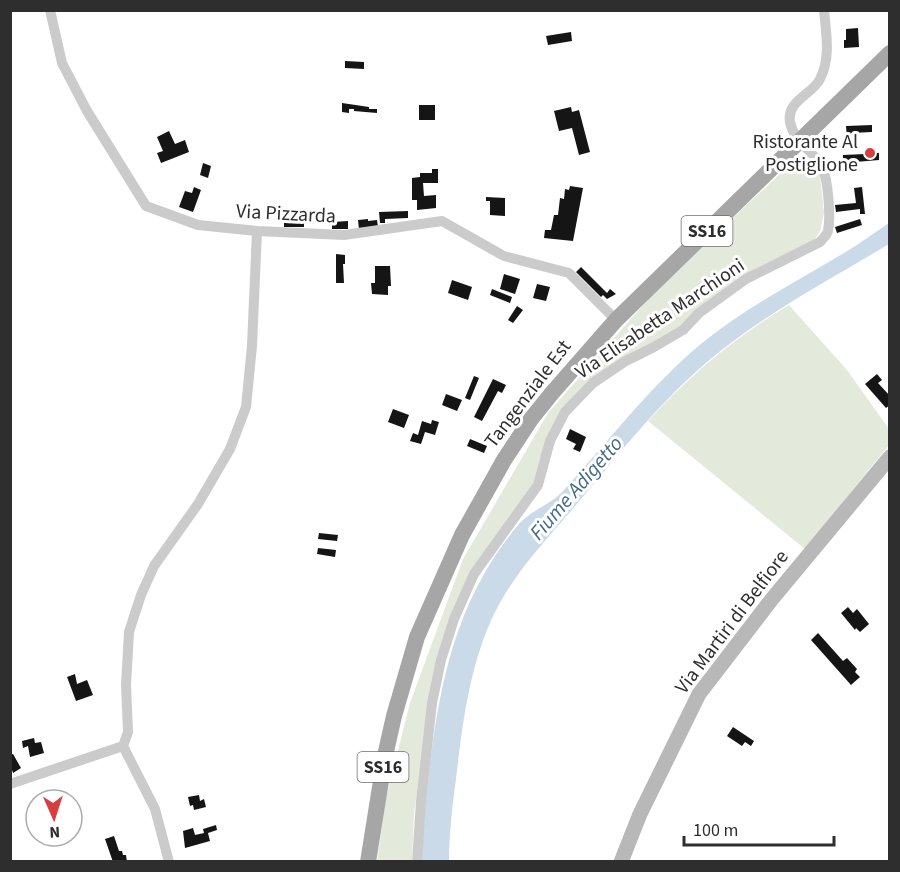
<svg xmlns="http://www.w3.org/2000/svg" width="900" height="872" font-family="'Source Sans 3',sans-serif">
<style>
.green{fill:#e3eadc}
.water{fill:#cadae8}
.building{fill:#151515}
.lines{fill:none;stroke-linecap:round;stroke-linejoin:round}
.street{stroke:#cbcbcb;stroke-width:10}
.secondary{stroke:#b8b8b8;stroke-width:15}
.primary{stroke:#a6a6a6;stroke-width:16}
.poi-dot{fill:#d63e40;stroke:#fff;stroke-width:2}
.labels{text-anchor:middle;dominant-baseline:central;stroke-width:6;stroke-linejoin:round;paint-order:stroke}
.shield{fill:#fff;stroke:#6d6d6d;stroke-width:1.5}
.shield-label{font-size:18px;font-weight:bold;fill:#2e2e2e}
.poi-label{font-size:20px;fill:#2e2e2e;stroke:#fff;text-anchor:end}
.street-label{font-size:20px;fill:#2e2e2e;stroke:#fff}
.water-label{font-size:21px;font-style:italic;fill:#436988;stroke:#fff}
</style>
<rect width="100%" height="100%" fill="#fff"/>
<path class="green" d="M805,157l15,18 4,38 -4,18 -7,12 -38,17 -93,68 -118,81 -28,75 -64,86 -43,135 -15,108 -2,48 -35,1 9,-64 24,-95 53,-144 85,-146 112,-127 137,-128z
M789,305l58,65 42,59v16l-84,104 -157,-128c43,-47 86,-83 141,-116z"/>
<path class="water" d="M889,223v21c-61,37 -127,71 -182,118 -49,42 -90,94 -131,143 -29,34 -62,68 -82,109 -23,48 -31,104 -37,157 -4,30 -8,61 -8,90l-29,1c-1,-24 5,-49 7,-73 11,-98 26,-187 92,-265 12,-14 31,-19 44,-33 46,-50 86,-104 139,-148 44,-36 94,-61 142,-90 15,-9 30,-20 45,-30z"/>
<path class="building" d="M858,28l1,19 -15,1v-8h2v-11z
M571,32l1,9 -24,4 -2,-9z
M345,61l19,1v7l-19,-1z
M342,103l27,4v2h8v4l-23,-2v-2h-5v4l-7,-1z
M419,105h16v15h-16z
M571,107l1,5 7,-2 11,42 -11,3 -7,-27 -13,3 -5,-20z
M872,125v7l-21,1v5h-4l-1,-12z
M169,131l6,13 10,-4 4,12 -28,11 -4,-10 6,-2 -6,-14z
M875,148l1,5h3v7l-36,3v-8l22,-1v-5z
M203,163l8,3 -3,12 -8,-3z
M432,169h6v14h-15l1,13 12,-1v13l-19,2v-10h-5v-22l8,-1v-4h12z
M570,186l13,2 -10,53 -29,-3 1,-8h6l3,-15h4l2,-17 4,1 1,-10 4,1z
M194,187l7,3 -8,22 -14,-5 6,-16 7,2z
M862,187l3,27h-5v-5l-24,3 -1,-7 21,-2 -2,-15z
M486,197l19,1v18l-15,-1v-14h-4z
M408,211v7l-23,1v4h-5l-1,-11z
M368,219v2l9,-1 1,7 -19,3 -1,-10z
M860,219l2,6 -25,8 -2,-6z
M284,220h20v7h-20z
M348,221v8h-16v-7z
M336,254l9,1v9h-2l1,19h-8z
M375,266h15l1,20h-3v9l-16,-1 -1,-11h4z
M581,267l26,26 3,-4 6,5 -9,5 -4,-4 -2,2 -25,-25z
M504,274l16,5 -5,15 -15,-5z
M452,280l20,7 -4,13 -20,-7z
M537,284l13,3 -4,14 -13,-3z
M492,289l20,8 -2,6 -20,-8z
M517,306l6,4 -10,13 -5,-3z
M877,374l5,6 -4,3 12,13v9l-4,3 -21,-24z
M474,376l5,2 -9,22 -5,-2z
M493,379l13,6 -4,8 -4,-2 -16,30 -8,-4z
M446,394l16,6 -5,11 -15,-6z
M393,409l16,6 -5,13 -16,-6z
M432,420l7,2 -4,13 -10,-3 -4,12 -11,-3 3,-8 5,2 4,-14 9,3z
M570,429l16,8 -6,15 -7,-3 3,-5 -10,-5z
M470,439l17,7 -3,7 -17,-7z
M319,533l19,2 -1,6 -19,-2z
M318,548l18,2 -1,7 -18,-3z
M848,607l5,6 4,-4 12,15 -9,8 -4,-4 -1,2 -14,-17z
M818,633l25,28 4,-3 10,11 -2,3 5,5 -9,8 -40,-45z
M75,674l2,10 10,-4 6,15 -17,6 -9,-24z
M733,727l21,14 -3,5 -6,-4 -3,4 -15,-10z
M34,738l1,5 6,-1 3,11 -14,4 -2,-11 -5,2 -1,-7z
M13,754l8,14 -8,5 -1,-3 -2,1v-16z
M199,795l1,6 4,-2 2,8 -12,3 -1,-5 -3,1 -2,-9z
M216,825l1,5 -9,3 2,8 -25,7 -2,-17 10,-3 2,7 9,-2 -1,-4z
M114,836l5,15h3l1,4h3l1,7h-14l-8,-23z"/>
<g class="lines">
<path class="street" d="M50,10l12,53 25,48 59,95 52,19 59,6 87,4 98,-14 62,35 65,17 47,47
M10,784l113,-38
M169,862l-14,-53 -32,-63 5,-14 -2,-47 3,-53 12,-37 13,-29 44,-62 32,-55 16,-42 6,-61 5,-115
M417,862l4,-61 11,-98 9,-43 13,-41 20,-45 64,-89 12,-44 15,-29 28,-29 31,-21 30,-15 29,-17 16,-17 47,-34 74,-37c3,-4 7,-7 8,-11 3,-15 0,-52 -6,-64 -9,-17 -28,-24 -32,-45 -4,-21 23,-28 30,-43 11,-21 6,-46 4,-69"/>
<path class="secondary" d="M621,862l19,-48 59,-120 73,-95 118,-142"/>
<path class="primary" d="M368,862l17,-106 9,-40 23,-79 45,-102 42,-75 27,-41 21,-26 64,-73 274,-267"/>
</g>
<circle class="poi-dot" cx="870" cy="153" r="6"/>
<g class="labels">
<g class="shield">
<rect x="681.5" y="216" width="51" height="30" rx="4.5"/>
<rect x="357.5" y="752" width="51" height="30" rx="4.5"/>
</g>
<g class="shield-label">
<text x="707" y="231">SS16</text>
<text x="383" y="767">SS16</text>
</g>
<g class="poi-label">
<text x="858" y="142">Ristorante Al<tspan x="858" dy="23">Postiglione</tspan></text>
</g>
<g class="street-label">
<text transform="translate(286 214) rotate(3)">Via Pizzarda</text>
<text transform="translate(660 319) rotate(-34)">Via Elisabetta Marchioni</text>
<text transform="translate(528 394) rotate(-53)">Tangenziale Est</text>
<text transform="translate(732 622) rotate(-53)">Via Martiri di Belfiore</text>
</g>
<g class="water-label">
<text transform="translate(576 488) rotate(-49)">Fiume Adigetto</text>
</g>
</g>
<rect width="900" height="872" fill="none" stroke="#2e2e2e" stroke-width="24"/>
<g transform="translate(54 818) rotate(177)"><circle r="28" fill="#ffffff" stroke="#ababab" stroke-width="1.5"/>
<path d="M0-4.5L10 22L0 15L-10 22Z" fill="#d63e40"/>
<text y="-9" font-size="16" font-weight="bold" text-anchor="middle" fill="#2e2e2e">N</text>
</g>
<path d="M684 836v9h150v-9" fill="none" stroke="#2e2e2e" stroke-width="3"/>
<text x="693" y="836" font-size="18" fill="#2e2e2e" stroke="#ffffff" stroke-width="4.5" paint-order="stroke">100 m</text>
</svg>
